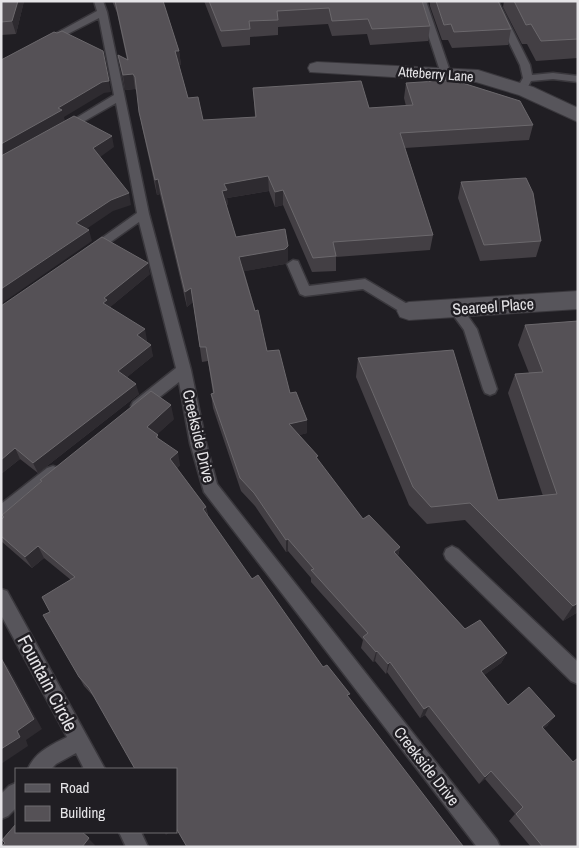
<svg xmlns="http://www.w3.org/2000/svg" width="579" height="848" font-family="'Archivo Narrow',sans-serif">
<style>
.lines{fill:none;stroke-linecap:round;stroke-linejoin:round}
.lane-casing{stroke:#3a383d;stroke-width:3}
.street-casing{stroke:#3a383d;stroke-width:2}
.lane{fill:#57555b;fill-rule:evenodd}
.street{fill:#57555b;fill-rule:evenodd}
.wall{fill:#433f44}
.shaded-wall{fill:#2e2b30}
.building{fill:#555156;stroke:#6b686c}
.labels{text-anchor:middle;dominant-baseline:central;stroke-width:5;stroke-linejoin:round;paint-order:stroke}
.far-street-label{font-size:14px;fill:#e5e4e7;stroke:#201e23}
.street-label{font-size:16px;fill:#e5e4e7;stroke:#201e23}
.near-street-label{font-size:19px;fill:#e5e4e7;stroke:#201e23}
</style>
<rect width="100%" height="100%" fill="#201e23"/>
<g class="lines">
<defs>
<path id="lane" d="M94,1h9l4,11 42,202 42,156 15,73 11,41 280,356 3,7h-23l-273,-355 -14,-49 -11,-61 -36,28 -5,2 -5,-2 -2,-4 2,-4 43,-34 -37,-146 -44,31 -4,1 -6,-4 52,-37 -21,-110 -49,28h-8l-1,-2 56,-34 -15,-77 -49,25 -3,1 -5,-3 55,-30z
M417,1h9l25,73 -1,2h-8l-1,-2z
M489,1h9l32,64 2,10 21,-2 25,3v6l-25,-3 -22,2 -6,11h-8l-1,-2 7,-12 -3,-13z
M293,260l5,1 11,25 56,-7 49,29 2,3 -2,3h-10l-41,-25 -58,7 -5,-2 -13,-30z
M455,303l5,2 17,24 20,60 -2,4 -5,2 -5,-2 -2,-4 -19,-59 -16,-22 2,-3z
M53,466l6,2 2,5 -2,5 -52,41 -6,2v-17l46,-36z
M452,546l6,3 120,113v22l-7,-3 -125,-122 -2,-5 2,-5z
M1,589l6,2 98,178h-21l-8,-16 -20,11 -5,5h-23c7,-17 23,-24 39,-32l-66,-122z
M16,783v25l-8,8 -7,3v-25l8,-8z
M119,832h22l7,15h-22z"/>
<path id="street" d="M317,62l161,8 55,17 45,21v14l-59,-27 -43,-13 -166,-10 -2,-4 2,-4z
M578,291v18l-169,11 -9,-3 -3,-6 3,-6 9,-3z"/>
</defs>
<use href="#lane" class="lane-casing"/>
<use href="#street" class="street-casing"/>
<use href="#lane" class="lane"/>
<use href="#street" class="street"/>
</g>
<path class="wall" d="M1,1h23l-8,33 -15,1z
M112,1h51l16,50 2,14h-2l9,33 15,22 52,-3 -2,-29 116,20 37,-2 -2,-8 2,-15 127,42 -4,15 -124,8 28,87 -3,15 -94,7v14l-24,1 -29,-67 -8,2 -6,-16 -42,7 1,7h-2l10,32 52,9v15l-3,3 -41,7 23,80 23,42 17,27v13l-8,2 64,84 37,28 -2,9 67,73 42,24 -6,10 -17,12 24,30 40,20 -5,4 35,118h-47l-22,-26 6,-7 -30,-35 -6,5 -54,-69 -5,3 -33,-46 -1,2 -11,-13 -2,1 -12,-14 2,-8 -52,-58v-4l-23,-27 -2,1 -31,-46 -14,-15 -28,-83 -2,-14h2l-5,-33 -6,1 -9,-60 -6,5 -27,-113 -3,1 -15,-68 -5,-36 -2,-2 -10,1 -7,-35 9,5 -10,-47z
M204,1h218l8,25 -2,15 -58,4 -3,-11 -35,2 -4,-12 -50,3v8l-28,2v8l-28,2z
M430,1h68l13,28 -3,16 -56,3 -4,-8h-6l-12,-34z
M504,1h74v57l-42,3 -9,-17h-5l-19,-37z
M461,182l80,59 -5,16 -56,4 -22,-63z
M150,274l-40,33 37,33 -1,1 7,15 -26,21 12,17 -101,79 -18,-14 -19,15v-168z
M578,321v291l-15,9 -98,-101 -38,4 -18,-19 -53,-128 2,-19 140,142 45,-4 -35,-103 7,-19 14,-1 -11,-28 7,-20z
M174,419l-18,16h2v4l22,26 -3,3 29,39 2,8 -32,313 -82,-131 -10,-11 -5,-9 -29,-65 21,-32 -27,-22 -12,10 -31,-27v-21l2,-2 -1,-3 39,-33 -1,-2z"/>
<path class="shaded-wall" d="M18,1h6l-8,33 -4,-13z
M175,51h4l2,14 -4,1z
M133,74l2,15 -10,1 -2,-15z
M109,81l2,11 -7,1 -40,24 1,4 -64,37v-14l57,-36 44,-26z
M112,136l2,11 -18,13 -3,-12z
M268,176l1,15 -42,7 1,7 -5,1 -1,-15 2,-7z
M158,179l2,15 -3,1 -2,-15z
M283,190v15l-8,2v-15z
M129,193l2,12 -18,6 -34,23 -3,-11 35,-23z
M89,230l3,11 -91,63v-15z
M288,246v15l-3,3 -45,8 -1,-15z
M148,263l2,11 -41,34 -6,-5 1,-5z
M191,288l2,14 -6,5 -2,-15z
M145,329l2,11 -8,6 -2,-11z
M151,345l2,11 -32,26 -3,-11z
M136,384l3,10 -101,79 -5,-10z
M171,405l3,14 -24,22 -3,-14z
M307,420v13l-18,5v-14z
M15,448l5,11 -19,15v-14z
M178,452l2,13 -7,7 -3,-13z
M206,507l2,12 -5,-10z
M288,539v12l-2,1v-12z
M38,546l6,12 -12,10 -7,-11z
M400,547l-3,12 -3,-7z
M578,603v9l-15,9 10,-15z
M377,651l-2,10 -2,1 3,-10z
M507,653l-6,10 -25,18 5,-10z
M1,658l7,9 34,62 -16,11 2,6 -27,18z
M390,662l-3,10 -1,2 2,-10z
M429,706l-4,9 -5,3 4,-9z
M555,716l-7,9 -13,11 7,-9z
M491,771l-6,8 -6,5 6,-7z
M82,832l13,13 -1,2h-12z
M164,832h6l-4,3z"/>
<path class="building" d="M1,1h17l-6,20 -11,1z
M115,1h48l16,50h-4l13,47 10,-1 5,23 53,-3 -3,-29 108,-7 8,27 44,-3 -7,-22 47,-3 67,21 13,24 -133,8 33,102 -100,7 3,14 -23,2 -30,-68 -8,2 -7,-16 -44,8 3,6 -5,1 14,46 49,-8 3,17 -3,3 -46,8 16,54 3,-1 9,41 12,-1 11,43 6,-1 11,28 -18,4 29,32 -2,1 47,62 6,-4 31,32 -6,5 71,77 15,-9 27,33 -26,18 27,34 21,-18 26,29 -13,11 31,35 5,-4v89h-35l-27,-33 7,-7 -32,-36 -6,6 -56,-71 -5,3 -34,-47 -2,2 -11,-13 -1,1 -13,-15 5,-4 -57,-63 3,-1 -26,-30 -2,1 -32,-47 -14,-15 -29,-84 3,-1 -8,-46h-6l-9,-59 -6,4 -27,-113 -3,1 -16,-68 -4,-35 -2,-3 -10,1 -5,-20 10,5z
M209,1h213l8,25 -58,3 -4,-10 -36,2 -3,-13 -52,3 1,9 -29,1 1,8 -29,2z
M436,1h62l13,28 -57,3 -3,-8 -7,1z
M514,1h64v38l-37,2 -10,-17 -5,1z
M62,31l41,20 6,30 -7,1 -44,26 4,2 -61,34v-84l53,-28 3,1z
M74,116l38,20 -19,12 36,45 -18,7 -35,23 13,7 -88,59v-133z
M526,178l7,15 8,48 -57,4 -23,-63z
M102,237l46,26 -44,35 3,2 -4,3 42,26 -8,6 14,10 -33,26 18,13 -103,79 -18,-15 -14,12v-154z
M578,321v282l-5,3 -103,-103 -39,4 -18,-20 -55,-129 95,-8 45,150 59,-6 -42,-120 28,-2 -18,-47z
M151,391l20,14 -24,22 11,8 -2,2 22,15 -8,7 36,48 -3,2 49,70 6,-4 65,92 4,-2 23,29 -3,1 116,151 -1,1h-275l-11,-19v-59h-41l-46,-81 -10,-11 -36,-62 7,-3 -8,-15 33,-20 -37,-31 -13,11 -24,-21v-16l3,-3 -2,-2 40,-34 -2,-1z
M1,658l33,61 -17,12 3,6 -19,12z
M16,824v8h66l7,6 -7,9h-81l4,-4 -3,-3z"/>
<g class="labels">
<g class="far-street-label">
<text transform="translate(436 74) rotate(4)">Atteberry Lane</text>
</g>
<g class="street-label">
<text transform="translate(493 306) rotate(-4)">Seareel Place</text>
<text transform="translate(199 436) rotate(77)">Creekside Drive</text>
<text transform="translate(427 766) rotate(52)">Creekside Drive</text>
</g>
<g class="near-street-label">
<text transform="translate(48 683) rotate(62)">Fountain Circle</text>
</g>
</g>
<rect width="579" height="848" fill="none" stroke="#e5e4e7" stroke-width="5"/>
<rect x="15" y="768" width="162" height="65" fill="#201e23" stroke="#6f6d71"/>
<rect x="25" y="784" width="25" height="8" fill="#57555b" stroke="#6f6d71"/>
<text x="60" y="793" font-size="15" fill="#e5e4e7">Road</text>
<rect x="25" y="806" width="25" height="15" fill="#555156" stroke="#6f6d71"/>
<text x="60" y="818" font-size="15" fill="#e5e4e7">Building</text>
</svg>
